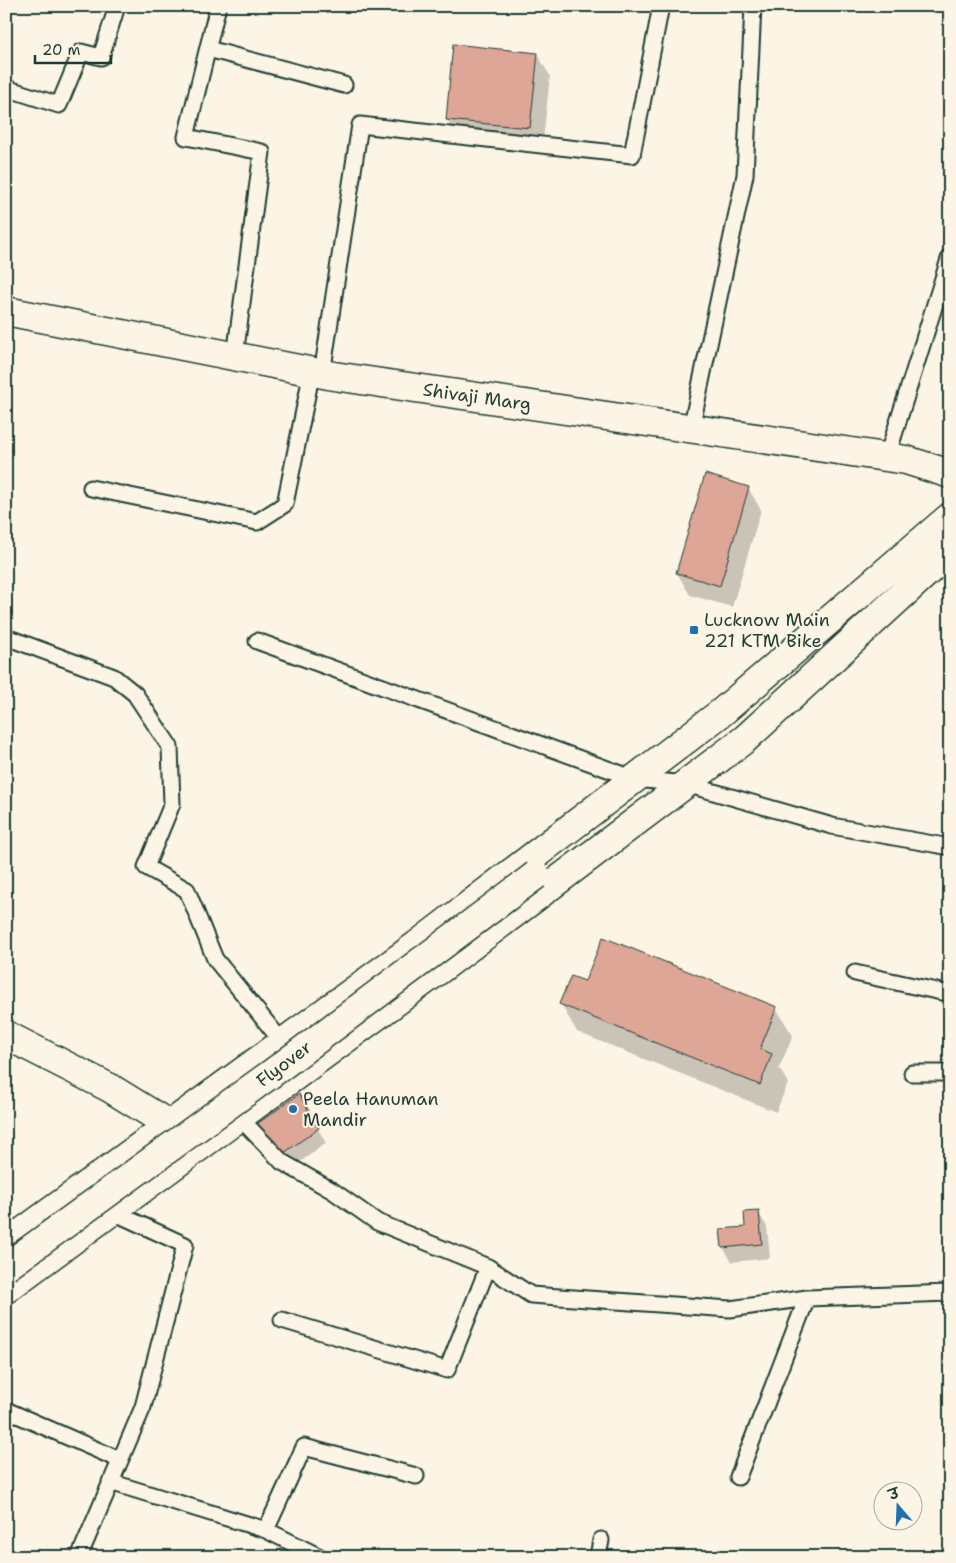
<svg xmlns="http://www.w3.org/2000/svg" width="956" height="1563" font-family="'Shantell Sans','Playpen Sans Deva',sans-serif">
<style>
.shadow{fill:#0003}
.building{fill:#dda696;stroke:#1f3d34}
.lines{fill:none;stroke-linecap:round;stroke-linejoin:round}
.service-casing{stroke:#1f3d34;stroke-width:19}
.minor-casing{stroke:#1f3d34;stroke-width:31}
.tertiary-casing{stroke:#1f3d34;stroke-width:31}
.secondary-casing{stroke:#1f3d34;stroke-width:31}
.service{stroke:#fcf5e5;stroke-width:15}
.minor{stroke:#fcf5e5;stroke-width:28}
.tertiary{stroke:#fcf5e5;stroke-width:28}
.secondary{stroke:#fcf5e5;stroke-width:28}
.secondary-bridge-casing{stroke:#1f3d34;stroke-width:31;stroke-linecap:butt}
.secondary-bridge{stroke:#fcf5e5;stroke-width:28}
.poi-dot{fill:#1f6fb2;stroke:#fcf5e5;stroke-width:2}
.labels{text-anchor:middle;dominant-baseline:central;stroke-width:4;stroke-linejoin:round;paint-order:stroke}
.street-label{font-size:18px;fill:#1f3d34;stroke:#fcf5e5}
.poi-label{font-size:18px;fill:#1f3d34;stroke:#fcf5e5;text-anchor:start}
</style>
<rect width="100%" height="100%" fill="#fcf5e5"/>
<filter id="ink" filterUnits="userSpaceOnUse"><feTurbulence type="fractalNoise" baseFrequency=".02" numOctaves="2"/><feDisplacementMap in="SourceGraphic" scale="10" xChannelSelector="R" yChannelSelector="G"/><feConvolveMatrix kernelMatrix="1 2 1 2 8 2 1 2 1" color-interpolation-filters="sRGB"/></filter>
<g filter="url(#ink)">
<path class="shadow" d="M537,54l13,22 -8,73 -83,-8 -12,-22z
M748,488l13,22 -29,97 -42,-12 -13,-22z
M586,983l190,25 17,28 -14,32 9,15 -12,29 -199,-80 -16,-28z
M299,1096l27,47 -33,24 -26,-28 -9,-15z
M758,1212l9,15 3,31 -38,4 -9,-15 24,-19z"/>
<path class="building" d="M453,44l85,9 -8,75 -84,-8z
M705,474l44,13 -29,99 -44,-13z
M603,937l174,70 -17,42 12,5 -12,31 -201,-81 12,-28 14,5z
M299,1094l20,34 -35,25 -27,-29z
M759,1211l3,33 -40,4 -2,-19 25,-2 -1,-15z
M945,1330h5v59z"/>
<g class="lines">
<defs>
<path id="service" d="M218,6l-32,131 76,15 -27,204
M208,49l136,36
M6,88l53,17 22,-53 20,5 16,-51
M322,374l38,-249 272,30 29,-149
M691,429l54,-254 8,-169
M887,457l63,-201
M91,488l166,34 28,-18 27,-133
M6,637l108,40 21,17 35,53 2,57 -26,63 41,23 28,69 68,84
M257,641l378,138 51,5 146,42 118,21
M855,973l95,21
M912,1073h38
M239,1117l43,45 51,29 44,31 111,45 43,28 199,14 77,-11 143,-5
M282,1320l165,50 41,-103
M6,1410l114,50
M738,1477l69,-179
M110,1482l156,48 54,27
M266,1530l38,-83 112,29
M79,1557l64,-150 42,-162 -74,-34
M598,1557l3,-17"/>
<path id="minor" d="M6,1035l104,53 60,37 16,17"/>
<path id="tertiary" d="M6,311l328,65 572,84 44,14"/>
<path id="secondary" d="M6,1244l411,-299 305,-233 228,-195
M6,1289l441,-325 298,-225 205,-188"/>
</defs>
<use href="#service" class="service-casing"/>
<use href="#minor" class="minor-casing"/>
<use href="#tertiary" class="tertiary-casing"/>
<use href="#secondary" class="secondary-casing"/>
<use href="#service" class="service"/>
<use href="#minor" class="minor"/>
<use href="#tertiary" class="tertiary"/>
<use href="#secondary" class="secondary"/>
<defs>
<path id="secondary-bridge" d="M6,1267l273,-199 257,-193"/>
</defs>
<use href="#secondary-bridge" class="secondary-bridge-casing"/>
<use href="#secondary-bridge" class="secondary-bridge"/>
</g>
</g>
<g class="poi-dot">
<rect x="689" y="625" width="10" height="10" rx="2.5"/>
<circle cx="293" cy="1109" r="5"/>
</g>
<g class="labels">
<g class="street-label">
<text transform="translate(477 397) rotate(8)">Shivaji Marg</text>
<text transform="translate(284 1064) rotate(-37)">Flyover</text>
</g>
<g class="poi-label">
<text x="704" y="620">Lucknow Main<tspan x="704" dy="21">221 KTM Bike</tspan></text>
<text x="303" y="1099">Peela Hanuman<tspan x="303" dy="21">Mandir</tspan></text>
</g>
</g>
<rect width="956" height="1563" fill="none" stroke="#fcf5e5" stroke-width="25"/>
<rect x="12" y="12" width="931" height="1538" fill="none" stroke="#1f3d34" stroke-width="2" filter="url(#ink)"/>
<g transform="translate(898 1506) rotate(341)"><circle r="24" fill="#fcf5e5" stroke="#a4ab9e"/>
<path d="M0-4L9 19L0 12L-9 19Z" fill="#1f6fb2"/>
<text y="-8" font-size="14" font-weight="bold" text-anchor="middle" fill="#1f3d34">उ</text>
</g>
<path d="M35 55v8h76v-8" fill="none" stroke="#1f3d34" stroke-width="2.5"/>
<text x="42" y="55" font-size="15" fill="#1f3d34" stroke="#fcf5e5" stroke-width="4" paint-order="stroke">20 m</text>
</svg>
